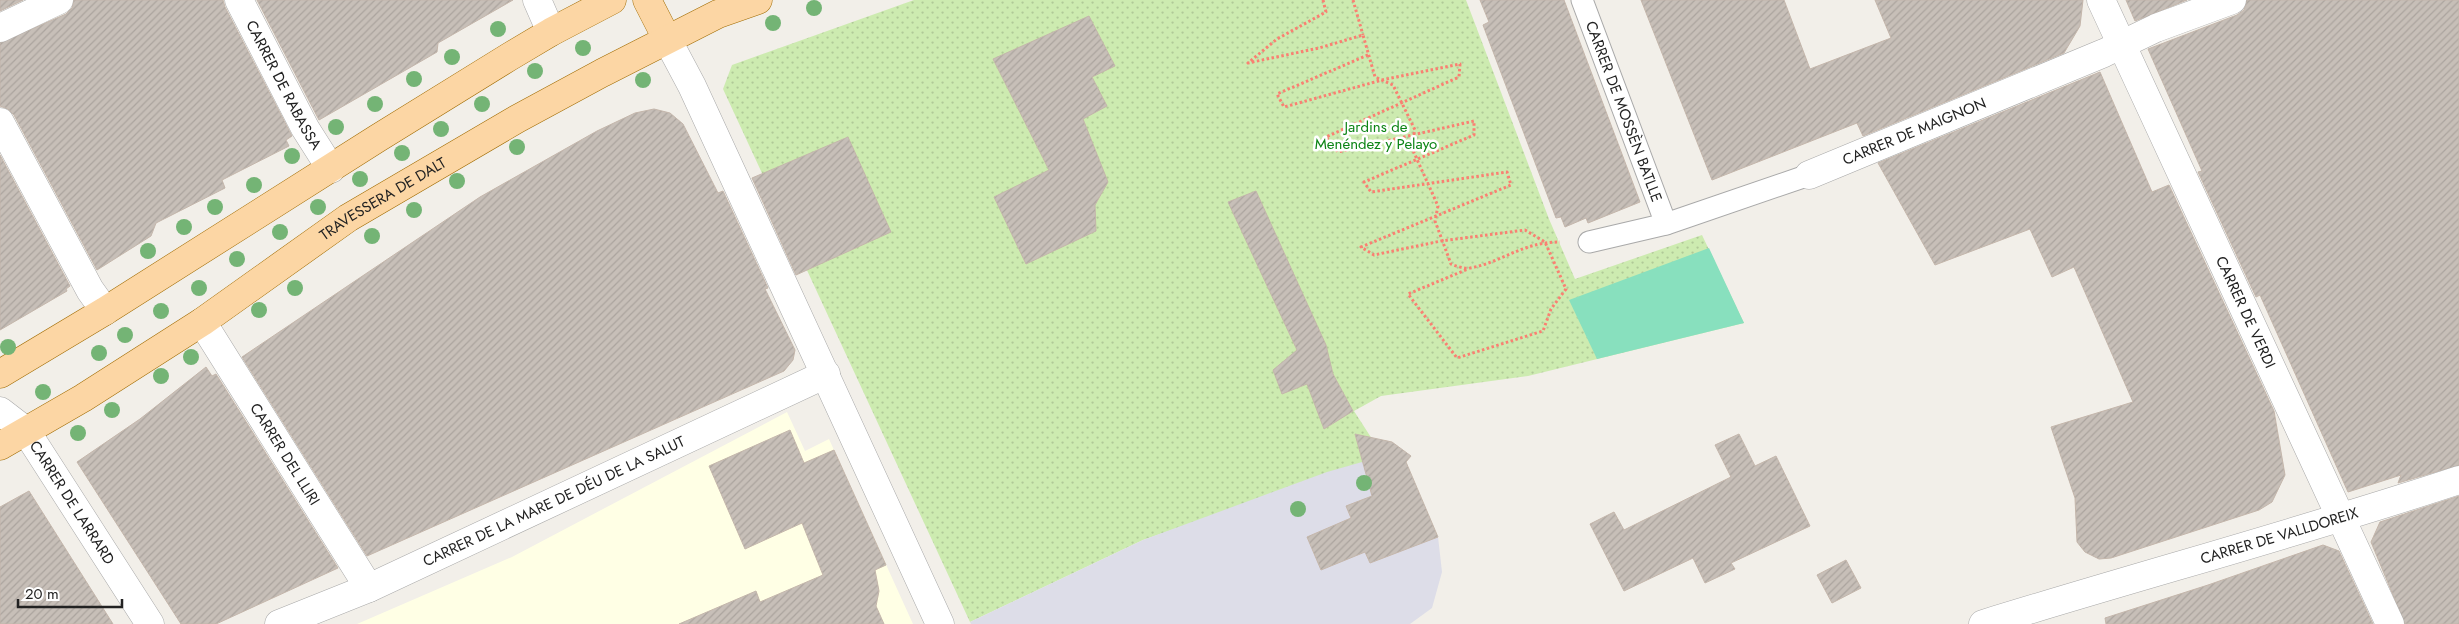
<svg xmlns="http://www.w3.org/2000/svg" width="2459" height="624" font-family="Jost,sans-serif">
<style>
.education{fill:#ffffe5}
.garden{fill:url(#garden-dots)}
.pitch{fill:#88e0be}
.plaza{fill:#dddde8}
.building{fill:url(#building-hatch);stroke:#c4b6ab}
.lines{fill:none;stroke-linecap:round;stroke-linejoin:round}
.pedestrian-casing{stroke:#a9a9a9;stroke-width:23}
.minor-casing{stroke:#a9a9a9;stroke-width:29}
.primary-casing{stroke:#a06b00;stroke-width:29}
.path{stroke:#fa8072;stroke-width:3;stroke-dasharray:2.5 2.5;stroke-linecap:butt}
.pedestrian{stroke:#fff;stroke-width:21}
.minor{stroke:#fff;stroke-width:28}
.primary{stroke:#fcd6a4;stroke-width:28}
.tree{fill:#74b475}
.labels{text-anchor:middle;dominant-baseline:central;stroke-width:5;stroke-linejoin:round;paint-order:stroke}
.street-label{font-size:15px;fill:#222;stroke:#fff}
.park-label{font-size:15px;fill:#0c8416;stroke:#fff}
</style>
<defs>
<pattern id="garden-dots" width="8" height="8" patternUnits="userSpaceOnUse" patternTransform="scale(1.25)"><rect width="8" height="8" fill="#cdebb0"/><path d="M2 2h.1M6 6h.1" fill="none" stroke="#b0c997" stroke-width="1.8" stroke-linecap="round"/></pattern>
<pattern id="building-hatch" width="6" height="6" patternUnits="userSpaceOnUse" patternTransform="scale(1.25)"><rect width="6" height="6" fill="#c7bfb8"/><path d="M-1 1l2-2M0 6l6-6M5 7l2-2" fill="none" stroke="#aba49e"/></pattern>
</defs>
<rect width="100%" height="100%" fill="#f2efe9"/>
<path class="education" d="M787,412l18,39 24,-12 84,185h-556l155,-67z"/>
<path class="garden" d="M914,0h552l83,219 26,60 127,-44 42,88 -216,53 -147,20 -27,15 29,45 -240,84 -173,82 -247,-533 9,-24z"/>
<path class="pitch" d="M1709,248l35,75 -147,36 -28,-59z"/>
<path class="plaza" d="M1383,456l31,23 -67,27 4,12 -44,19 14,33 44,-18 5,11 68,-26 4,35 -10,36 -22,16h-439l-1,-2 173,-82 184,-68z"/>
<path class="building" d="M0,0h23l-23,11z
M74,0h149l2,7 67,129 -6,4 3,6 -67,34 3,8 -69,35 -5,13 -54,34 -83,-155 -6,-6 -8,-3v-63l66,-29 6,-6z
M257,0h256l-75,43 -1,9 -118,68z
M1480,0h84l76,202 -52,21 -2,-5 -21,9 -4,-10 -5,1 -73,-193 6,-3z
M1641,0h143l26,69 81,-31 -16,-38h208l-3,26 -16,27 -201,83 -6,-13 -145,57z
M2126,0h61l-52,21z
M2247,0h212v465l-61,18 3,-8 -53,17 -88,-197 -4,2 -58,-125 4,-1 -54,-122 89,-34 7,-5z
M1089,16l26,50 -23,11 15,29 -24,13 25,63 -13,23 1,26 -70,33 -32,-67 55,-27 -56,-111z
M2100,72l52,120 17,-7 105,226 11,64 -13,27 -13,8 -148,48 -12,1 -14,-7 -8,-10 -2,-44 -24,-71 82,-25 -59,-135 -22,10 -22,-48 -95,36 -57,-102z
M654,109l16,4 13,11 35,69 5,-2 45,97 -3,1 30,61 -2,10 -9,11 -417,185 -125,-199 238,-160 117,-66 38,-18z
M848,137l43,95 -95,43 -44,-97z
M0,155l70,131 -4,3 1,2 -67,39z
M1256,191l70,154 7,29 20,37 -29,18 -17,-45 -25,10 -9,-24 24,-20 -69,-148z
M206,367l6,9 4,-2 122,194 -122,56h-35l-104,-162 63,-43z
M790,430l14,33 30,-13 52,115 -11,5 4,21 -3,15 8,18h-205l77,-33 4,11 63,-27 -21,-52 -57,26 -36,-83z
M1355,434l37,8 19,14 -5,6 32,75 -68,26 -5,-11 -44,18 -14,-33 44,-19 -5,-12 26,-10z
M1739,434l16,32 21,-10 34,70 -79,37 4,6 -30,14 -12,-25 -69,33 -34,-67 24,-12 10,18 107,-53 -16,-32z
M29,491l84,133h-113v-117z
M2459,496v128h-54l-34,-82 9,-20z
M2323,545l16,6 34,73h-267l-1,-6 103,-33z
M1846,560l15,28 -29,15 -15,-28z"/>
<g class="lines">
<defs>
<g id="pedestrian">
<path id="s1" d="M1582,0l84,224"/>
<path d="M1589,242l77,-18 143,-49"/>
</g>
<g id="minor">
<path id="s2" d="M239,0l66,128 26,41"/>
<path d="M537,0l14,32"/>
<path id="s3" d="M2101,0l289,624"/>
<path d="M0,28l59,-28"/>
<path d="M667,39l25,47 248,538"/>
<path d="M0,122l90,168 15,21"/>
<path id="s4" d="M1809,175l295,-122 52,-25 76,-28"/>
<path id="s5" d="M202,322l167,266"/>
<path id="s6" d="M0,411l26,20 124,193"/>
<path id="s7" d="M279,624l90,-36 457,-214"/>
<path id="s8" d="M1983,624c158,-49 319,-92 476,-144"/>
</g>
<g id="primary">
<path d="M647,0l20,39"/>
<path d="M0,374l105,-63 273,-173 131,-81 42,-25 61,-32"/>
<path id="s9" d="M0,446l83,-48 119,-76 146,-104 169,-99 85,-46 116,-59 40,-14"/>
</g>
</defs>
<use href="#pedestrian" class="pedestrian-casing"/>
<use href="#minor" class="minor-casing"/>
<use href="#primary" class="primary-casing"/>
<path class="path" d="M1323,0l3,12 -49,27 -29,24 71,-15 44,-13 12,42 18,8 22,45 -4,16 27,60 -3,15 16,43c5,2 13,5 19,4 33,-6 52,-26 90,-26
M1353,0l10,35
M1368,55l-91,39 7,13 98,-27 78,-16 -1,13 -133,60 12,15 136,-31v14l-110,47 7,10 136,-20 4,13 -150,62 13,8 67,-14 84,-11 20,12 21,47 -15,20 -8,22 -86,27 -49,-64 60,-25"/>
<use href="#pedestrian" class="pedestrian"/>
<use href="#minor" class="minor"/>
<use href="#primary" class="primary"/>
</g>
<g class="tree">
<circle cx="814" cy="8" r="8"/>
<circle cx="773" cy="23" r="8"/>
<circle cx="498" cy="29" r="8"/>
<circle cx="583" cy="48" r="8"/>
<circle cx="452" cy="57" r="8"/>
<circle cx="535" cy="71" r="8"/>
<circle cx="414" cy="79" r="8"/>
<circle cx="643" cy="80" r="8"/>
<circle cx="375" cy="104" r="8"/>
<circle cx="482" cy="104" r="8"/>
<circle cx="336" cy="127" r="8"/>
<circle cx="441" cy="129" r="8"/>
<circle cx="517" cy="147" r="8"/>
<circle cx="402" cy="153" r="8"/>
<circle cx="292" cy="156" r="8"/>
<circle cx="360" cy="179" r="8"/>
<circle cx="457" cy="181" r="8"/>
<circle cx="254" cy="185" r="8"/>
<circle cx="215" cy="207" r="8"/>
<circle cx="318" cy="207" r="8"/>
<circle cx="414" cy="210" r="8"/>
<circle cx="184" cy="227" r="8"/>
<circle cx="280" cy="232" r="8"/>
<circle cx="372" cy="236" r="8"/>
<circle cx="148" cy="251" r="8"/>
<circle cx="237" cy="259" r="8"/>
<circle cx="199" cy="288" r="8"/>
<circle cx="295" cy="288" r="8"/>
<circle cx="259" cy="310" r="8"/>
<circle cx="161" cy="311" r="8"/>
<circle cx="125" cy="335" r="8"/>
<circle cx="8" cy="347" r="8"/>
<circle cx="99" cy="353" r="8"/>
<circle cx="191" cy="357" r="8"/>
<circle cx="161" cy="376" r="8"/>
<circle cx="43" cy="392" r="8"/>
<circle cx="112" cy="410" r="8"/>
<circle cx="78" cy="433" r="8"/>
<circle cx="1364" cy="483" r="8"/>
<circle cx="1298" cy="509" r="8"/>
</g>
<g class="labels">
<g class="street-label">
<text stroke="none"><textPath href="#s2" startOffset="96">CARRER DE RABASSA</textPath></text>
<text stroke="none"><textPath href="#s1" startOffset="119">CARRER DE MOSSÈN BATLLE</textPath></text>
<text stroke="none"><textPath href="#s4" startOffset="114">CARRER DE MAIGNON</textPath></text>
<text stroke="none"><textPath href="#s9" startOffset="456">TRAVESSERA DE DALT</textPath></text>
<text stroke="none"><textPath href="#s3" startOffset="344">CARRER DE VERDI</textPath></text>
<text stroke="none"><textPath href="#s5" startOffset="156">CARRER DEL LLIRI</textPath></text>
<text stroke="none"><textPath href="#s7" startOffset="301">CARRER DE LA MARE DE DÉU DE LA SALUT</textPath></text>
<text stroke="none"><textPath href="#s6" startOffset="118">CARRER DE LARRARD</textPath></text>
<text stroke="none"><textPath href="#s8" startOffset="309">CARRER DE VALLDOREIX</textPath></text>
</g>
<g class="park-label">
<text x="1376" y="127">Jardins de<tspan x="1376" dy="17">Menéndez y Pelayo</tspan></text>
</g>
</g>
<path d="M18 599v8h104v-8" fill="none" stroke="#222222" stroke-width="2.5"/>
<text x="25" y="599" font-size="15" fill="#222222" stroke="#ffffff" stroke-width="4" paint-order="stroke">20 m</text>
</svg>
